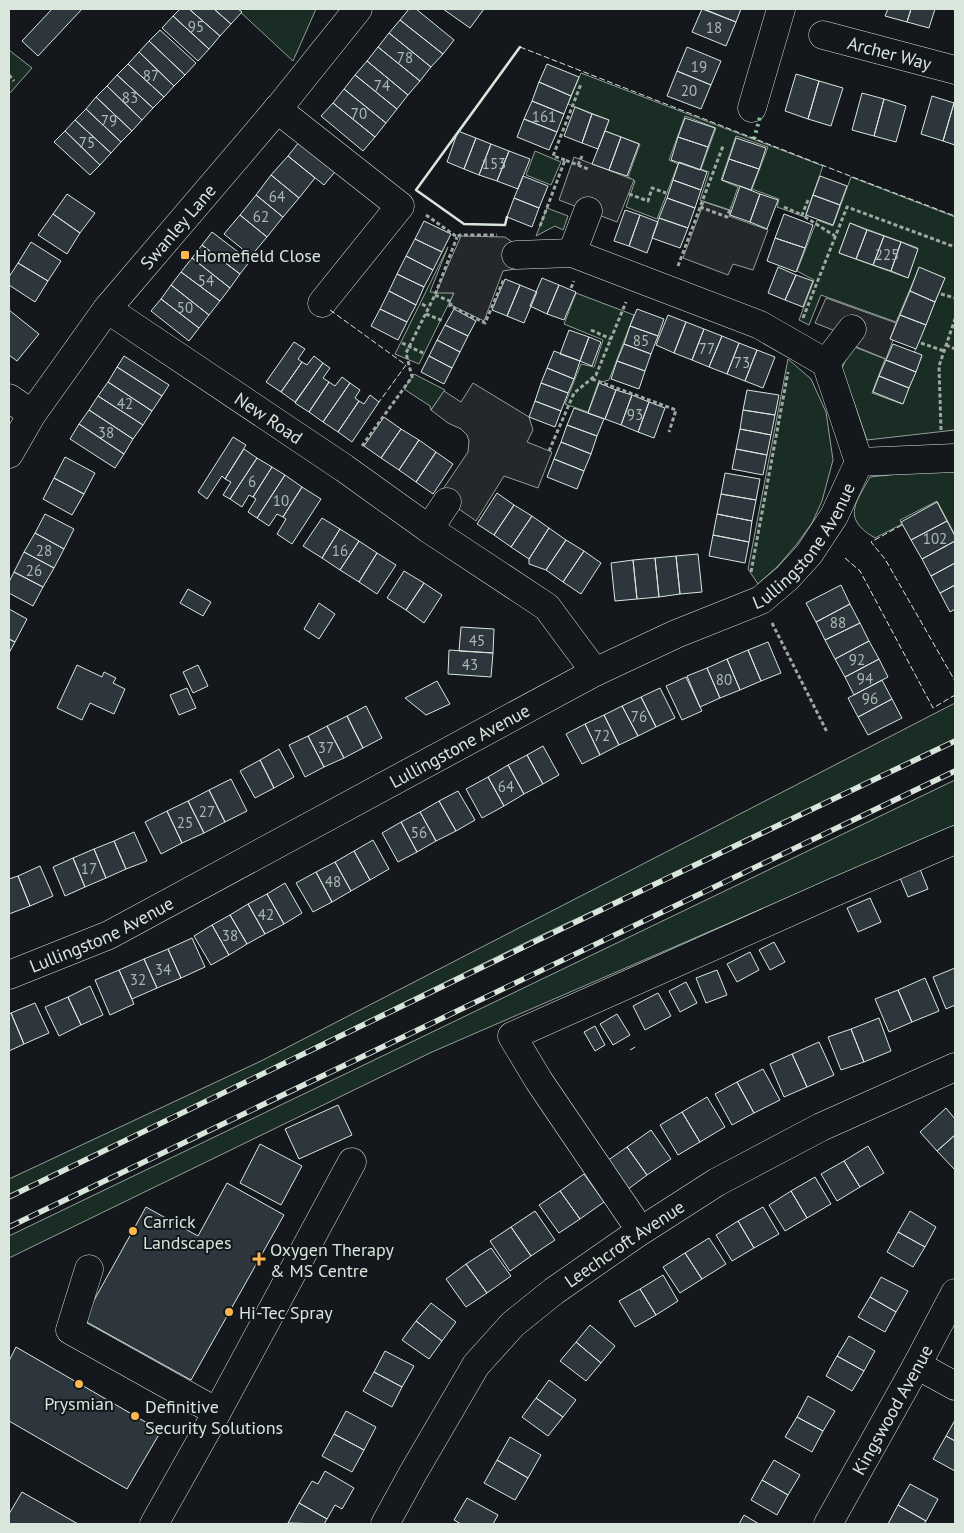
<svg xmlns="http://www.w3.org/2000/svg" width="964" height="1533" font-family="'PT Sans',sans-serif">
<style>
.green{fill:#1a2d24;stroke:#939e99;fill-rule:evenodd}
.parking{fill:#24282b;stroke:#939e99}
.building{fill:#2c363c;stroke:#d8e6dc}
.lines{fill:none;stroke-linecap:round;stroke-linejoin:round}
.minor-casing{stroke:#d8e6dc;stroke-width:29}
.major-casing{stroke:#d8e6dc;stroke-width:29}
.path{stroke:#9da8a2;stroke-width:3;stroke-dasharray:4 2.5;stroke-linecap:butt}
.minor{stroke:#14181c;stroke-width:28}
.major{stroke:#14181c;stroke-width:28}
.rail-casing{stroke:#d8e6dc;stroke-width:5.5}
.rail{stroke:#14181c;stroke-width:4;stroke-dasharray:11;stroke-linecap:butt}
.hedge{stroke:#8ac095;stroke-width:4;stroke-dasharray:2.5 4;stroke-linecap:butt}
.fence{stroke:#d8e6dc;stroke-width:1;stroke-dasharray:6 2.5;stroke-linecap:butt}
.wall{stroke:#d8e6dc;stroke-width:2.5}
.poi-dot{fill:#ffb74d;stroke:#14181c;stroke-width:2}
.labels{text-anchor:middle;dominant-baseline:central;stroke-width:4;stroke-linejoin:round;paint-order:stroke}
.number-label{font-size:15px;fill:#adbab4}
.street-label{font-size:18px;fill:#d8e6dc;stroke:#14181c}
.poi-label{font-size:18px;fill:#d8e6dc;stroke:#14181c;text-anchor:start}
</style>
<rect width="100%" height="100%" fill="#14181c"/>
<path class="green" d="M237,9h79l-23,52z
M9,50l23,18 -22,25 -1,-1z
M581,73l242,93 -18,51 -28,-10 2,-8 -27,-10 16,-42 -32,-11 -15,44 17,7 -8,23 -30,-10 9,-28 -8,-3 15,-41 -31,-12 -16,44 9,4 -21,55 -31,-12 9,-26 -7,-4 12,-33 -35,-13 4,-11 -41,-16z
M535,151l26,11 -10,23 -25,-10z
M851,177l104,40v213l-88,10 -25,-72 10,-22 33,13 -13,34 30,11 20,-48 -8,-3 31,-75 -26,-10 -23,54 -75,-27 -12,30 -10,-5 15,-40 -17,-9 20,-51 16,6zM850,223l68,25 -10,30 -69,-25z
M547,208l21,8 -5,14 -8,-4 -19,10z
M448,247l-18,45 24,1 -35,71 -24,-10z
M576,293l58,22 -25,65 -11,3 -10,29 -23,-8 16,-40 13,3 9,-27 -39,-16z
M788,359l23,20 15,33 7,48 -11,41 -10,22 -16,22 -18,21 -20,18 -10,-15z
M414,374l31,16 -14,20 -1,-4 -26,-17z
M955,468v67l-18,-34 -37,19 2,4 -27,14c-34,-20 -19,-35 -5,-61z
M955,703v38l-420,197 -526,258v-17l252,-118z
M955,780v45l-523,227 -423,206v-22z"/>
<path class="parking" d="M574,157l60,23 -17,42 -58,-22z
M704,202l27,9 -2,5 39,14 -15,40 -20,-6 -5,11 -45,-17z
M461,236l44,1 7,5 9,26 -18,3 -19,50 -35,-17 5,-11h-18z
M826,298l70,25 -6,16 3,1 -7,19 -44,-18 -4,-9 -23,-9z
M473,383l56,34 4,13 -6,12 25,10 -14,36 -34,-12 -28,45 -37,-26 29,-43 1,-11 -2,-6 -6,-6 -13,-6 -17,-13 13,-19 17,11z"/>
<path class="building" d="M52,9h30l-44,47 -16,-15z
M180,9h9l31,27 -11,13 -36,-33z
M189,9h25l17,15 -11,12z
M214,9h24l4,3 -11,12z
M409,9h7l38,31 -11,14 -43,-34z
M443,9h41l-14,19z
M702,9l34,13 -10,24 -34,-14z
M704,9h37l-5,13z
M888,9h23l-4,13 -22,-6z
M911,9h24l-6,19 -22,-6z
M173,16l36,33 -11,12 -36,-33z
M400,20l43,34 -12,13 -42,-34z
M160,30l36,33 -11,12 -36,-34z
M389,33l42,34 -11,14 -42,-34z
M149,41l36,34 -11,11 -35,-34z
M378,47l42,34 -12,14 -41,-34z
M687,47l34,14 -10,24 -34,-14z
M139,52l35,34 -10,11 -36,-33z
M367,61l41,34 -11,14 -42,-34z
M128,64l36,33 -11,11 -36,-33z
M547,64l32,13 -8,19 -32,-14z
M677,71l34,14 -10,24 -34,-13z
M796,74l23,7 -11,38 -23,-8z
M117,75l36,33 -11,12 -35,-34z
M355,75l42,34 -11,14 -42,-34z
M819,81l24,7 -12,38 -23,-7z
M539,82l32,14 -7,18 -32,-13z
M107,86l35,34 -10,11 -36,-34z
M344,89l42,34 -11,14 -42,-34z
M862,93l22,6 -10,37 -22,-6z
M932,96l22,7 -11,38 -22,-7z
M96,97l36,34 -11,11 -35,-33z
M884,99l22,7 -10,36 -22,-6z
M532,101l32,13 -7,18 -33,-13z
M333,103l42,34 -12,14 -42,-35z
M954,103l1,1v41l-12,-4z
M575,107l17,7 -10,29 -18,-7z
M86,109l35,33 -10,11 -36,-33z
M592,114l17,6 -11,29 -16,-6z
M685,118l30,10 -7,19 -30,-10z
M524,119l33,13 -8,18 -32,-13z
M75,120l36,33 -11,12 -35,-34z
M65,131l35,34 -10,10 -36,-33z
M458,131l18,7 -12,31 -17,-7z
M605,131l16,6 -12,33 -17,-6z
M303,137l36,30 -15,18 -36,-29z
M621,137l18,7 -12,32 -18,-6z
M678,137l30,10 -8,23 -29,-10z
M476,138l15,6 -12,31 -15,-6z
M736,138l30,10 -7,21 -30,-10z
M491,144l18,7 -12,30 -18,-6z
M509,151l21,8 -12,30 -21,-8z
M288,156l27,22 -16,20 -28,-23z
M729,159l30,10 -8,21 -29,-10z
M679,162l28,10 -6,18 -28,-10z
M271,175l28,23 -16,19 -27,-22z
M523,176l25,10 -9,22 -25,-10z
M820,176l27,10 -7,19 -27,-10z
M673,180l28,10 -6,18 -28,-10z
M740,186l20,8 -10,28 -20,-7z
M67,194l28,19 -15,20 -27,-19z
M760,194l18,6 -11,29 -17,-7z
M256,195l27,22 -16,20 -27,-22z
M813,195l27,10 -7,20 -27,-10z
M514,198l25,10 -7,19 -25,-10z
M667,198l28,10 -7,20 -29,-10z
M625,210l15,5 -11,31 -15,-5z
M53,214l27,19 -13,21 -29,-19z
M784,214l29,11 -8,23 -30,-10z
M240,215l27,22 -16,19 -27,-22z
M640,215l18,7 -11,31 -18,-7z
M659,218l29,10 -8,20 -28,-10z
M424,221l27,13 -9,18 -27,-13z
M850,223l17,7 -11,29 -17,-6z
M867,230l17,6 -11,29 -17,-6z
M212,232l38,29 -10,13 -38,-29z
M884,236l17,6 -10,29 -18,-6z
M775,238l30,10 -9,24 -29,-11z
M415,239l27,13 -9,18 -27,-14z
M31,242l30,19 -13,20 -30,-18z
M901,242l17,7 -10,29 -17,-7z
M202,245l38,29 -10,14 -38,-30z
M406,256l27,14 -9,17 -27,-13z
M192,258l38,30 -10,13 -39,-29z
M18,263l30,18 -13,21 -26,-17v-8z
M778,267l18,8 -11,25 -17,-7z
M919,267l26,11 -10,24 -25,-11z
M181,272l39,29 -11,14 -38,-30z
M397,274l27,13 -8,18 -27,-14z
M796,275l17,6 -10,26 -18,-7z
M542,278l17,7 -12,29 -17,-8z
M505,279l15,6 -13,31 -15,-6z
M171,285l38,30 -10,13 -38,-29z
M520,285l17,7 -13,31 -17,-7z
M559,285l17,7 -12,28 -17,-6z
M389,291l27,14 -9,17 -27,-13z
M910,291l25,11 -9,23 -26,-10z
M161,299l38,29 -10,13 -38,-30z
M380,309l27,13 -9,18 -27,-14z
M454,309l22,12 -8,15 -23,-11z
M637,309l27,10 -6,17 -28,-10z
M9,310l30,24 -22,27 -8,-6z
M668,315l18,7 -12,31 -18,-8z
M900,315l26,10 -10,24 -26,-10z
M686,322l18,7 -12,31 -18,-7z
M445,325l23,11 -8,16 -23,-12z
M630,326l28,10 -7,18 -27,-10z
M704,329l18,7 -13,31 -17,-7z
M569,330l20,7 -9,24 -20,-7z
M722,336l17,7 -12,31 -18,-7z
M589,337l12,5 -9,24 -12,-5z
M437,340l23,12 -8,16 -23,-12z
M294,342l11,7 -7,10 4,3 -21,30 -15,-10z
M739,343l18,7 -12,31 -18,-7z
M624,344l27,10 -6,17 -28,-10z
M893,344l29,11 -6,17 -30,-12z
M757,350l18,7 -12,31 -18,-7z
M554,351l26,10 -6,18 -27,-11z
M124,356l45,29 -7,11 -45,-29z
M314,356l9,7 -28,39 -14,-10 21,-30 5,3z
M429,356l23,12 -8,16 -23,-12z
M886,360l30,12 -7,16 -30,-12z
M617,361l28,10 -6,18 -28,-10z
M323,363l7,5 -7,10 6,4 -20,30 -14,-9z
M117,367l45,29 -10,15 -44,-29z
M547,368l27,11 -6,14 -27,-10z
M879,376l30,12 -6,16 -30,-12z
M342,377l8,6 -27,39 -14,-10 20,-30 6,4z
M108,382l44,29 -9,14 -45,-29z
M350,383l10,7 -5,8 4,3 -21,31 -15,-10z
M541,383l27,10 -7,18 -26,-10z
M599,383l17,7 -11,29 -17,-6z
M616,390l16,5 -11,30 -16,-6z
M747,390l32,5 -4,20 -32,-5z
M370,395l9,7 -27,40 -14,-10 21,-31 5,3z
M632,395l17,7 -11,30 -17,-7z
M98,396l45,29 -10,14 -44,-29z
M535,401l26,10 -6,16 -26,-10z
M649,402l16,6 -11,30 -16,-6z
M574,408l30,11 -7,17 -30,-11z
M89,410l44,29 -9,15 -45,-30z
M743,410l32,5 -4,20 -31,-6z
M384,417l17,12 -20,29 -17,-12z
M79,424l45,30 -9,14 -45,-29z
M567,425l30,11 -6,18 -30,-12z
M401,429l18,11 -20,30 -18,-12z
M740,429l31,6 -4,20 -31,-6z
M233,437l13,8 -21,34 -3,-3 -15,23 -9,-7z
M419,440l17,12 -20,30 -17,-12z
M561,442l30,12 -7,17 -30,-12z
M244,449l13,9 -27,41 -7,-4 8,-13 -6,-3z
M736,449l31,6 -4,20 -31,-6z
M436,452l17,12 -20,30 -17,-12z
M65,457l30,16 -11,21 -30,-16z
M257,458l15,9 -19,30 -4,-2 -7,12 -12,-8z
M554,459l30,12 -7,18 -30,-12z
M272,467l13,8 -28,43 -9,-6 8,-13 -3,-2z
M725,473l35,6 -4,21 -35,-6z
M285,475l17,12 -19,30 -6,-3 -8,12 -12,-8z
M54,478l30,16 -12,21 -29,-16z
M302,487l19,12 -29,45 -15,-10 9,-15 -3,-2z
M497,493l17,12 -20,30 -17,-11z
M721,494l35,6 -4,21 -35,-7z
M937,502l10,19 -36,19 -10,-18z
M514,505l18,11 -21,31 -17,-12z
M45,514l29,15 -10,20 -29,-16z
M717,514l35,7 -3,21 -36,-7z
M532,516l17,12 -20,31 -18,-12z
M322,518l18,11 -18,29 -19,-12z
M947,521l8,15v5l-33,18 -11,-19z
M549,528l17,12 -20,30 -17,-6v-5z
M340,529l19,12 -19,29 -18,-12z
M35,533l29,16 -10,19 -30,-16z
M713,535l36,7 -4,21 -36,-7z
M566,540l18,11 -21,31 -17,-12z
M359,541l18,12 -18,29 -19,-12z
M955,541v22l-24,13 -9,-17z
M584,551l17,12 -20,31 -18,-12z
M24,552l30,16 -11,19 -29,-15z
M377,553l19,12 -19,29 -18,-12z
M698,554l4,38 -22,2 -4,-38z
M676,556l4,38 -21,3 -4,-39z
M655,558l4,39 -22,2 -4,-39z
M633,560l4,39 -22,2 -4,-38z
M955,563v22l-15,8 -9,-17z
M404,571l20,12 -18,27 -19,-12z
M14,572l29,15 -10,19 -24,-13v-11z
M424,583l18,12 -18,28 -18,-13z
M841,585l9,19 -34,18 -10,-19z
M955,585v24l-5,3 -10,-19z
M188,589l23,13 -8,14 -23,-13z
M319,603l16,11 -16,25 -15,-10z
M850,604l10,19 -35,17 -9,-18z
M9,609l18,10 -12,23 -6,-3z
M860,623l9,18 -34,18 -10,-19z
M461,627l33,2 -1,24 -34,-2z
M9,639l6,3 -6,11z
M869,641l10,18 -34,18 -10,-18z
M768,642l13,31 -20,8 -13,-31z
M449,650l44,3 -2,24 -43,-3z
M748,650l13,31 -21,9 -13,-31z
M727,659l13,31 -20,8 -13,-30z
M879,659l9,18 -34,18 -9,-18z
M77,665l25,12 2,-5 12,6 -3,5 12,6 -11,25 -24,-11 -8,17 -25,-12z
M198,665l10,21 -15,7 -10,-21z
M707,668l13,30 -20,9 -13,-31z
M686,677l16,34 -20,9 -16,-34z
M882,680l10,19 -34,18 -10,-19z
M437,681l13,23 -24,11 -21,-17z
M187,688l9,20 -17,7 -9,-20z
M660,688l15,30 -19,9 -15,-30z
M641,697l15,30 -18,9 -16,-30z
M892,699l10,19 -34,17 -10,-18z
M366,706l16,32 -19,10 -16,-32z
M622,706l16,30 -19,9 -15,-30z
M604,715l15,30 -19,10 -15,-31z
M347,716l16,32 -19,10 -17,-32z
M585,724l15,31 -18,9 -16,-30z
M327,726l17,32 -20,9 -16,-31z
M308,736l16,31 -19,10 -16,-32z
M543,746l16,29 -16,9 -16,-29z
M279,749l15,28 -20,11 -14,-28z
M527,755l16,29 -19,10 -16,-29z
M260,760l14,28 -19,10 -15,-27z
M508,765l16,29 -20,12 -16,-29z
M488,777l16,29 -22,12 -16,-29z
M231,779l16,32 -22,11 -16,-32z
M209,790l16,32 -21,11 -16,-32z
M458,791l17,29 -19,11 -17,-30z
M188,801l16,32 -22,10 -15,-32z
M439,801l17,30 -20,10 -16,-29z
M167,811l15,32 -21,11 -16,-32z
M420,812l16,29 -19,11 -16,-30z
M401,822l16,30 -19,10 -16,-29z
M134,832l13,29 -21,8 -12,-28z
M373,840l16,29 -19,11 -16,-29z
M114,841l12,28 -20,9 -12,-29z
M94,849l12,29 -21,9 -12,-29z
M354,851l16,29 -19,11 -16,-29z
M73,858l12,29 -20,9 -12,-29z
M335,862l16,29 -19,11 -16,-30z
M40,866l13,30 -23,10 -12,-30z
M920,869l8,20 -20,8 -8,-19z
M316,872l16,30 -19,10 -17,-29z
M18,876l12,30 -21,8v-35z
M285,883l17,30 -18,11 -17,-30z
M267,894l17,30 -19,10 -17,-30z
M870,898l11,24 -23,10 -11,-24z
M248,904l17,30 -18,10 -17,-29z
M230,915l17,29 -18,11 -17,-30z
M212,925l17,30 -18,10 -17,-29z
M192,938l13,29 -24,11 -13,-29z
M774,942l11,20 -15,8 -11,-20z
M168,949l13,29 -24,10 -13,-29z
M750,952l9,18 -22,12 -10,-18z
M144,959l13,29 -25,11 -13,-29z
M955,968v37l-9,4 -13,-32z
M119,970l15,34 -24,11 -15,-35z
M717,970l10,25 -21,8 -10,-25z
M925,978l14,33 -27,11 -14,-32z
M686,982l11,21 -17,9 -11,-21z
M90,986l13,29 -22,10 -13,-28z
M898,990l14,32 -23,10 -14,-33z
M658,993l13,23 -26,14 -12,-24z
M68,997l13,28 -22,11 -14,-29z
M35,1003l14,30 -25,11 -13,-31z
M11,1013l13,31 -15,7v-37z
M617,1014l13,21 -17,10 -13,-21z
M879,1018l12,33 -27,11 -13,-33z
M595,1026l10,19 -10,6 -11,-19z
M851,1029l13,33 -23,8 -13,-33z
M819,1042l15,33 -27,12 -15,-33z
M792,1054l15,33 -23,10 -14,-33z
M763,1069l17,31 -26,13 -17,-31z
M737,1082l17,31 -22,12 -17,-31z
M707,1097l18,30 -25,15 -18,-30z
M338,1105l14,30 -53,24 -14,-30z
M946,1108l9,11v16l-18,16 -17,-19z
M682,1112l18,30 -22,13 -18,-30z
M651,1130l20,29 -24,16 -20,-28z
M955,1135v35l-18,-19z
M260,1144l42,22 -21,39 -41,-22z
M868,1146l16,27 -24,14 -16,-26z
M627,1147l20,28 -20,15 -20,-29z
M844,1161l16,26 -23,14 -16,-27z
M584,1174l20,28 -24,17 -20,-28z
M815,1177l16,27 -24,14 -16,-27z
M227,1183l57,32 -93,165 -108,-60 63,-113 52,29z
M560,1191l20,28 -21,14 -20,-28z
M791,1191l16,27 -22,13 -16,-26z
M763,1207l16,27 -25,14 -16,-27z
M535,1211l20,29 -24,16 -20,-29z
M910,1211l26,16 -11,20 -27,-15z
M738,1221l16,27 -22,13 -16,-26z
M511,1227l20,29 -21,15 -20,-30z
M898,1232l27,15 -12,20 -26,-15z
M709,1238l17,26 -24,15 -17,-26z
M491,1248l20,28 -24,17 -21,-29z
M685,1253l17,26 -22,14 -17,-26z
M466,1264l21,29 -21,14 -20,-28z
M663,1275l15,26 -22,14 -16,-26z
M881,1277l27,14 -12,21 -26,-15z
M640,1289l16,26 -21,12 -16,-26z
M870,1297l26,15 -11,20 -27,-15z
M431,1303l25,19 -14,19 -26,-20z
M416,1321l26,20 -13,18 -27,-19z
M590,1325l25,21 -14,17 -25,-21z
M849,1336l26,15 -11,20 -27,-15z
M576,1342l25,21 -15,18 -26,-20z
M16,1347l145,84 -34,58 -118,-68v-60z
M385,1351l29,15 -12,21 -28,-15z
M837,1356l27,15 -12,20 -26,-15z
M374,1372l28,15 -10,20 -29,-16z
M549,1380l27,20 -13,17 -27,-19z
M808,1396l27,15 -12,20 -26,-14z
M536,1398l27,19 -15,19 -26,-19z
M346,1411l30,16 -12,23 -30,-16z
M797,1417l26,14 -11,21 -27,-15z
M955,1420v21l-9,-5z
M334,1434l30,16 -12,22 -30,-16z
M946,1436l9,5v30l-22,-12z
M510,1437l31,18 -13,23 -31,-18z
M497,1460l31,18 -13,22 -31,-17z
M774,1460l26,15 -12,20 -26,-15z
M325,1471l29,17 -12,21 -7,-4 -8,14 -28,-16 13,-22 6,3z
M762,1480l26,15 -11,20 -26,-15z
M910,1484l28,15 -12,22 -28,-16z
M22,1492l56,32h-69v-10z
M467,1498l31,17 -5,9h-32l-7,-4z
M299,1503l28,16 -3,5 -36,-1z
M898,1505l28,16 -2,3h-36z
M744,1515l15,9h-20z"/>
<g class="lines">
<defs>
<g id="minor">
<path id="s1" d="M823,35l132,35"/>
<path d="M752,108l29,-99"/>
<path d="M277,109l123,97 -78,97"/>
<path d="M572,253l16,-42"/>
<path d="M516,255l56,-2 188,72 66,38 33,99"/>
<path id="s2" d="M107,309l237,159 85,61 118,78 48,65"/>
<path d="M826,363l26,-34"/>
<path d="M9,398l23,16"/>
<path d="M429,529l18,-27"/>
<path id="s3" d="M9,975l100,-40 486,-263 81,-38 85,-34 26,-22 22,-24 25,-38 25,-54 96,-4"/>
<path d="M632,1218l-93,-137 -27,-45 318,-142 125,-54"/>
<path d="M89,1269l-19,61 147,82"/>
<path d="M917,1365l38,21"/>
<path d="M154,1524l63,-112 135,-250"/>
<path id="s4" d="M385,1524l28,-51 63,-108 37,-41 41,-33 82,-57 81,-52 104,-55 134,-60"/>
<path id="s5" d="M828,1524l89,-159 38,-72"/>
</g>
<g id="major">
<path id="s6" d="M9,454l23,-40 75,-105 174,-204 77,-96"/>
</g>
</defs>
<use href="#minor" class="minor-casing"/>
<use href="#major" class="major-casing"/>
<path class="path" d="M9,75l5,6
M565,160l-12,-4 28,-72
M578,165l4,-9
M629,194l19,7 4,-13 14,5
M808,200l-6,15 33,21
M700,207l27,10 4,-10
M784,207l18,8
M426,215l31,22 3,-2h37
M540,226l25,-66 23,9
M678,266l45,-120
M571,288l3,-7
M941,294l14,4
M435,295l17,7 -2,4 35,17 19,-44
M422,304l6,3
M426,314l17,7
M803,318l44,-111 108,40
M591,330l20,9
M402,343l23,11
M921,343l23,8
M946,345l9,4
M592,379l84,31 -7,22
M941,430l-2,-64 16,-47
M362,446l50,-69 -6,-24 29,-58 22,-58
M549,451l25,-58 22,-18 30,-73
M751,572l37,-200
M772,623l55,109"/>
<use href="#minor" class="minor"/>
<use href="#major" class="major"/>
<defs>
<path id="rail" d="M9,1197l527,-256 419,-200
M9,1227l946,-456"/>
</defs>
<use href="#rail" class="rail-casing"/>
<use href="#rail" class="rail"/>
<path class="hedge" d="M754,139l6,-22"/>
<path class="fence" d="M520,47l330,129 105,40
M330,310l76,55 -27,37
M902,525l-31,17 14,17 70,122
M845,558l15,13 73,137 22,-13
M630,1050l7,-4"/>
<path class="wall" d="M507,217l-2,8 -41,-1 -48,-34 104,-143"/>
</g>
<g class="poi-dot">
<rect x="180" y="250" width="10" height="10" rx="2.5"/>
<circle cx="133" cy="1231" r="5"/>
<path d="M256.5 1251.5h5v5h5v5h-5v5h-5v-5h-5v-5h5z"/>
<circle cx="229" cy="1312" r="5"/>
<circle cx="79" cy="1384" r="5"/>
<circle cx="135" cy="1416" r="5"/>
</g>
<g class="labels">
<g class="number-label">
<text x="196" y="26">95</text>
<text x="714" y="27">18</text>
<text x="405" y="57">78</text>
<text x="699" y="66">19</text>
<text x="151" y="75">87</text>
<text x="382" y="85">74</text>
<text x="689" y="90">20</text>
<text x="130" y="97">83</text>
<text x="359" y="113">70</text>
<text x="544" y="116">161</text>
<text x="109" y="120">79</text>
<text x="87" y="142">75</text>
<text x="494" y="163">153</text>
<text x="277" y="196">64</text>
<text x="261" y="216">62</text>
<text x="887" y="254">225</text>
<text x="206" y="280">54</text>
<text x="185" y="307">50</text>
<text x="641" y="340">85</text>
<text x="707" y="348">77</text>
<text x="742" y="362">73</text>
<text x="125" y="403">42</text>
<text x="635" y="414">93</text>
<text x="106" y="432">38</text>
<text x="252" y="481">6</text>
<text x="281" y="500">10</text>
<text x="935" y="538">102</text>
<text x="44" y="550">28</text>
<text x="340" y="550">16</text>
<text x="34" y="570">26</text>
<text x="838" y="622">88</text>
<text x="477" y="640">45</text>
<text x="857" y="659">92</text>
<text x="470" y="664">43</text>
<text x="865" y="678">94</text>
<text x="724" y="679">80</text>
<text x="870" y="698">96</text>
<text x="639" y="716">76</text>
<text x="602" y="735">72</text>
<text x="326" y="747">37</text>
<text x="506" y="786">64</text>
<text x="207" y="811">27</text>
<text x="185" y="822">25</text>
<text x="419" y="832">56</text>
<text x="89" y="868">17</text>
<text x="333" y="881">48</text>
<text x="266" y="914">42</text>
<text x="230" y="935">38</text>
<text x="163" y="969">34</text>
<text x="138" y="979">32</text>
</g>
<g class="street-label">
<text stroke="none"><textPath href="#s1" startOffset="69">Archer Way</textPath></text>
<text stroke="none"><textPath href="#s6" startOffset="284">Swanley Lane</textPath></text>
<text stroke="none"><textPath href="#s2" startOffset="195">New Road</textPath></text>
<text stroke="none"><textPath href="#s3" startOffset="911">Lullingstone Avenue</textPath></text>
<text stroke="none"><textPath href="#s3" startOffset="506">Lullingstone Avenue</textPath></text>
<text stroke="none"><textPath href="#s3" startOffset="101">Lullingstone Avenue</textPath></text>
<text stroke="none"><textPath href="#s4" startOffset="376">Leechcroft Avenue</textPath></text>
<text stroke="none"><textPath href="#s5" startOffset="131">Kingswood Avenue</textPath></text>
</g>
<g class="poi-label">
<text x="195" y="255">Homefield Close</text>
<text x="143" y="1221">Carrick<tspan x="143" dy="21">Landscapes</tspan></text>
<text x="270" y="1249">Oxygen Therapy<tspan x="270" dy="21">&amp; MS Centre</tspan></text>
<text x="239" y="1312">Hi-Tec Spray</text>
<text x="79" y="1403" text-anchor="middle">Prysmian</text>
<text x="145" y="1406">Definitive<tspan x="145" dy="21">Security Solutions</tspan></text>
</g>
</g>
<rect width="964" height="1533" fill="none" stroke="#d8e6dc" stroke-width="20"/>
</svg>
